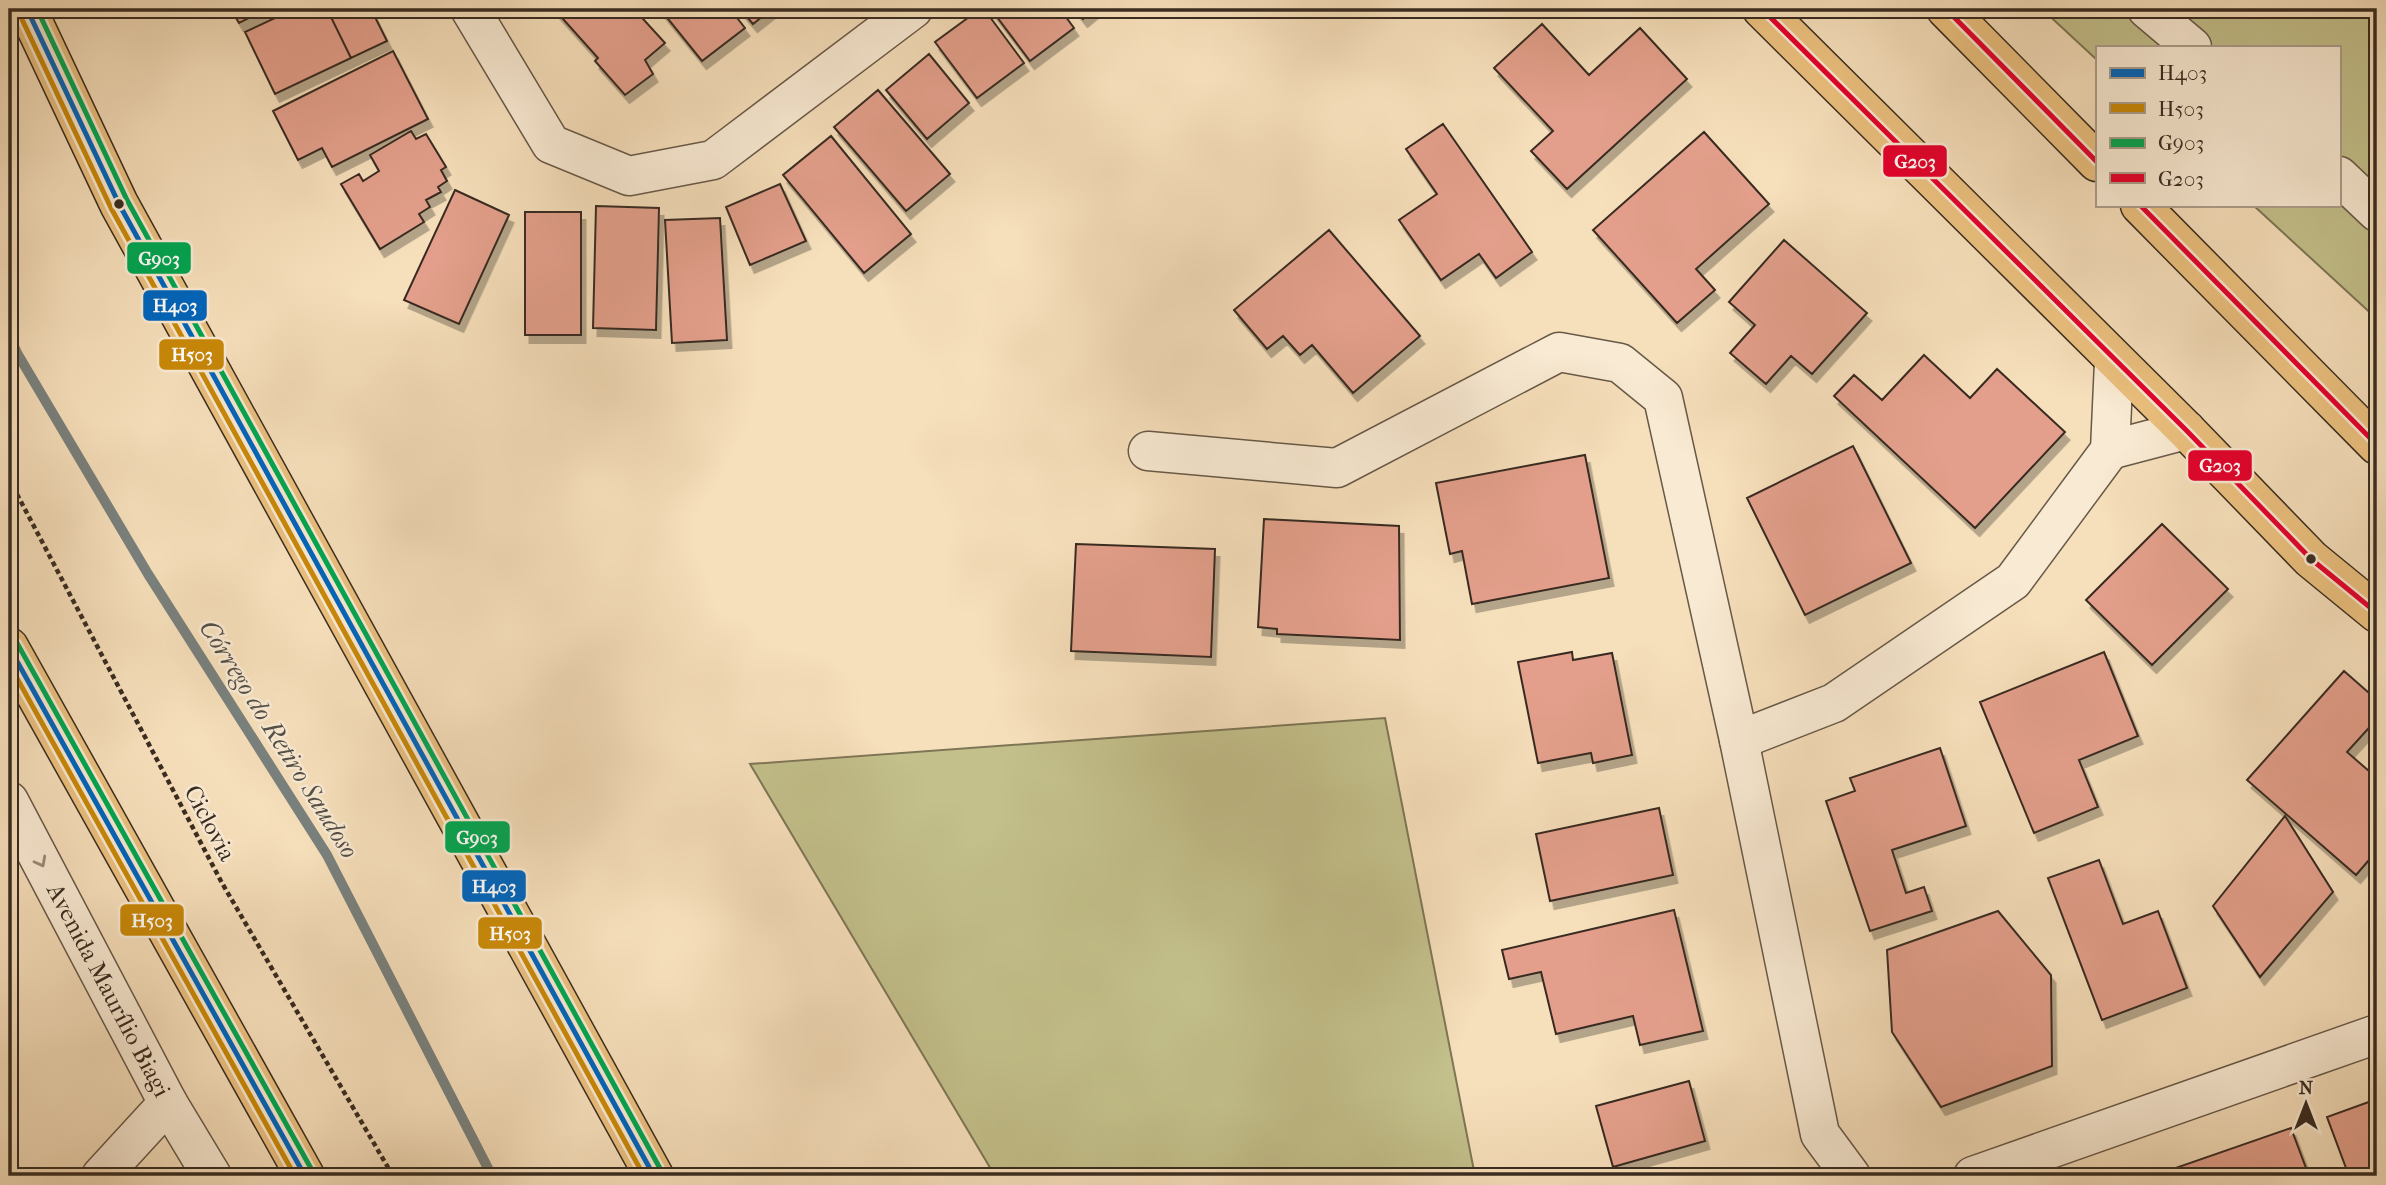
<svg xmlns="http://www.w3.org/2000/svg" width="2386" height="1185" font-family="'IM FELL French Canon',serif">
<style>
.green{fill:#c3c08b;stroke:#7e7656;stroke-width:2}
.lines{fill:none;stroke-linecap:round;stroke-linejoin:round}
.stream{stroke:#79817e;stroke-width:10}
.building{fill:#e39f8b;stroke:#392c21;stroke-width:2;filter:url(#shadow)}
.minor-casing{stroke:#685948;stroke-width:41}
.major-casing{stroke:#392c21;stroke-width:41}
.path{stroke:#392c21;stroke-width:4.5;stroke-dasharray:5 3.5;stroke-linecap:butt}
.minor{stroke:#f9ead3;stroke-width:38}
.major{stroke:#ebc07e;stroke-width:38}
.bus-1-casing{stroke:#f9ead3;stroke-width:10}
.bus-2-casing{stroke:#f9ead3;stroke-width:10}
.bus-3-casing{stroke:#f9ead3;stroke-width:10}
.bus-4-casing{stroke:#f9ead3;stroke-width:10}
.bus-1{stroke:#0065bd;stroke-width:5}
.bus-2{stroke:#c88808;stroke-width:5}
.bus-3{stroke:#00a651;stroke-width:5}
.bus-4{stroke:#e4002b;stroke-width:5}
.oneway{stroke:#998b7a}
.bus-dot{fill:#392c21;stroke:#f9ead3;stroke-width:2.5}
.labels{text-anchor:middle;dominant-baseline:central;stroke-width:5;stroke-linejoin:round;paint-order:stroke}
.street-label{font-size:24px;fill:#392c21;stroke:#f9ead3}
.water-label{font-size:26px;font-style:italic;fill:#544f48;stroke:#f9ead3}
.line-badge{stroke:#f9ead3;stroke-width:2.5}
.badge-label{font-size:19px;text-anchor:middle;font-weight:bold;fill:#fff}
</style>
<defs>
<filter id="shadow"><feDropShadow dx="4.5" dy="8" stdDeviation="0" flood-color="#0004"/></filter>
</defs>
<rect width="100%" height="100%" fill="#f6dfbb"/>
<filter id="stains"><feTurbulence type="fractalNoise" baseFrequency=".00286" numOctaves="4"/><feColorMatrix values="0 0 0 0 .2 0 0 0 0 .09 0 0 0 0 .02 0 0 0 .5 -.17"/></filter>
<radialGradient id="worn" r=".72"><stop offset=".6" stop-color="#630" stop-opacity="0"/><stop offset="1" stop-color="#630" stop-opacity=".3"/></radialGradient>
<path class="green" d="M2042,9h335v310l-124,-114h86v-158h-242v13z
M1385,718l90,458h-480l-245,-412z"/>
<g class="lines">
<path class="stream" d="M9,336l8,17 131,221 179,281 165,321"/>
</g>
<path class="building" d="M231,9h36l-28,14z
M294,9h33l24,49 -76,36 -30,-62z
M327,9h44l16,32 -36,17z
M554,9h80l31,34 -20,17 8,14 -28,21 -30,-34 3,-3z
M660,9h70l15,19 -43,33z
M740,9h32l-19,15z
M980,9h4l40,54 -47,35 -42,-56z
M991,9h69l14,19 -44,33z
M1075,9h20l-12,10z
M1542,24l47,51 51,-47 47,51 -120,110 -36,-38 22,-20 -59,-63z
M393,51l35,68 -96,48 -10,-19 -24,12 -25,-49z
M929,54l40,49 -42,36 -41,-49z
M878,90l72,84 -44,37 -72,-84z
M1443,124l89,128 -36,26 -17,-24 -38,26 -42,-60 38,-26 -31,-45z
M411,131l5,8 10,-5 20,33 -5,3 6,11 -9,6 3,5 -15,8 4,7 -11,7 5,8 -44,27 -39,-65 18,-10 4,7 16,-10 -9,-16z
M1704,132l65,72 -73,65 19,21 -38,33 -84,-93z
M831,136l80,98 -47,39 -81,-98z
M780,184l26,57 -56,24 -24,-58z
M455,190l54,25 -50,109 -55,-24z
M596,206l63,2 -3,122 -63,-2z
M525,212h56v123h-56z
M720,218l7,122 -55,3 -7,-123z
M1329,230l91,106 -67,57 -41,-48 -12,10 -17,-19 -16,13 -33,-39z
M1784,240l83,73 -55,61 -21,-18 -25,28 -36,-31 25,-28 -26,-23z
M1924,355l46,43 27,-29 68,63 -90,96 -141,-132 20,-21 28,25z
M1853,446l58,117 -106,52 -58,-117z
M1585,455l24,123 -137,26 -10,-53 -12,3 -14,-71z
M1264,519l135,7 1,114 -123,-6v-5l-19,-2z
M2162,524l66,65 -76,76 -66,-65z
M1076,544l139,5 -4,108 -140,-6z
M1572,652l1,8 39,-7 20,102 -39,8 -2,-10 -53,10 -20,-101z
M2104,652l34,84 -59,24 19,47 -64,26 -54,-131z
M2344,671l33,29v19l-30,33 30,26v89l-8,-7 -13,15 -109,-95z
M1940,748l26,78 -74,24 14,43 18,-6 8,24 -62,20 -44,-130 29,-10 -5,-13z
M1659,808l14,67 -123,26 -14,-67z
M2285,816l48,76 -73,85 -47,-71z
M2099,860l24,64 35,-13 29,77 -85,32 -54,-142z
M1674,910l29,121 -63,14 -7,-29 -77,18 -15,-62 -32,7 -7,-29z
M1998,911l53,64 1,91 -111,41 -49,-75 -5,-82z
M1689,1081l16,60 -92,26 -17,-61z
M2377,1099v77h-28l-22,-59z
M2291,1128l18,48h-143l-2,-4z"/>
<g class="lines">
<defs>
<g id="minor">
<path d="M470,9l81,135 78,32 84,-16 200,-151"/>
<path d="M2147,9l45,38"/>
<path d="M2339,176l38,36"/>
<path d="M2110,450l76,-20"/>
<path d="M1148,451l189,17 222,-116 61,11 43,35 76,342 81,394 31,42"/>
<path d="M1739,740l95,-37 179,-122 97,-131 4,-88"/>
<path id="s1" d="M9,801l159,302 44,73"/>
<path d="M101,1176l67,-73"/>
<path d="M1973,1176l404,-142"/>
</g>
<path id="major" d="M27,9l92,195 535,972
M1762,9l424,421 125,129 66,54
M1946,9l151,153
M2140,205l237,240
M9,647l296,529"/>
</defs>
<use href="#minor" class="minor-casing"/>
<use href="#major" class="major-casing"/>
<path class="path" d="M9,479l213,404 171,293"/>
<use href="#minor" class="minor"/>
<use href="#major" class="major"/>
<defs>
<path id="bus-1" d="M27,9l92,195 535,972
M9,647l296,529"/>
<path id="bus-2" d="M19,13l92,195 533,968
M9,664l286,512"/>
<path id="bus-3" d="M37,9l90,191 535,972
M17,643l296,529"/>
<path id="bus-4" d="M1762,9l424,421 125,129 66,54
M1946,9l151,153
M2140,205l237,240"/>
</defs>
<use href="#bus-1" class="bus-1-casing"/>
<use href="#bus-2" class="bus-2-casing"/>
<use href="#bus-3" class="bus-3-casing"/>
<use href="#bus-4" class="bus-4-casing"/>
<use href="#bus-1" class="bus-1"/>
<use href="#bus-2" class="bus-2"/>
<use href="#bus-3" class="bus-3"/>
<use href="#bus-4" class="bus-4"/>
</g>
<defs><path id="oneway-chevron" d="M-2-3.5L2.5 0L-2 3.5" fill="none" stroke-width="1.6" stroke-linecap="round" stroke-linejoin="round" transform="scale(1.75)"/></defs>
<use class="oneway" href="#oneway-chevron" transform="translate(41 862) rotate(62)"/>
<g class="bus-dot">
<circle cx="119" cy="204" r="6"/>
<circle cx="2311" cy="559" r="6"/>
</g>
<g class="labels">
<g class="street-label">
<text transform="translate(210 823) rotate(62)">Ciclovia</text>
<text stroke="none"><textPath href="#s1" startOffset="214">Avenida Maurílio Biagi</textPath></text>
</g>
<g class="water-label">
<text transform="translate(279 739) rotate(58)">Córrego do Retiro Saudoso</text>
</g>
</g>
<g class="line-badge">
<rect x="1882" y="144" width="66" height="34" rx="7" fill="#e4002b"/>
<rect x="126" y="241" width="66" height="34" rx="7" fill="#00a651"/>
<rect x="142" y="289" width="66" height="33" rx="7" fill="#0065bd"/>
<rect x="158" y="338" width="67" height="33" rx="7" fill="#c88808"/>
<rect x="2187" y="449" width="66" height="33" rx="7" fill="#e4002b"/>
<rect x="444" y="820" width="67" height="34" rx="7" fill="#00a651"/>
<rect x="461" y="869" width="66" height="34" rx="7" fill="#0065bd"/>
<rect x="119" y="903" width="66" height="34" rx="7" fill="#c88808"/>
<rect x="477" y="916" width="66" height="34" rx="7" fill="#c88808"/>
</g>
<g class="badge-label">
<text x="1915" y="168">G203</text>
<text x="159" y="265">G903</text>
<text x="175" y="312">H403</text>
<text x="192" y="361">H503</text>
<text x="2220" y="472">G203</text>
<text x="477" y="844">G903</text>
<text x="494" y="893">H403</text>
<text x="152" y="927">H503</text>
<text x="510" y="940">H503</text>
</g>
<rect width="2386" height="1185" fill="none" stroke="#f6dfbb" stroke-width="35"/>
<rect x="10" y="10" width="2365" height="1164" fill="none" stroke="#392c21" stroke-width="3.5"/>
<rect x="18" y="18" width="2351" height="1150" fill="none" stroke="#392c21" stroke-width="2"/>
<rect x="2096" y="46" width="245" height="161" fill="#f9ead3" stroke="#ac9e8c" stroke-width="2"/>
<rect x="2110" y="68" width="35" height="10" fill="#0065bd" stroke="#ac9e8c" stroke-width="2"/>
<text x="2158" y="80" font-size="21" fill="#392c21">H403</text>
<rect x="2110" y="103" width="35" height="10" fill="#c88808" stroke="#ac9e8c" stroke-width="2"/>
<text x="2158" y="116" font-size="21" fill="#392c21">H503</text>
<rect x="2110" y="138" width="35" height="10" fill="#00a651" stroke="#ac9e8c" stroke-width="2"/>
<text x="2158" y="150" font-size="21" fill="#392c21">G903</text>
<rect x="2110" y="173" width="35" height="10" fill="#e4002b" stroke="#ac9e8c" stroke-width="2"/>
<text x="2158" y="186" font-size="21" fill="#392c21">G203</text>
<g transform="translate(2306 1104)" stroke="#f9ead3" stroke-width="5" paint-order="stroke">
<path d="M0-5L12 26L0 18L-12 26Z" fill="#392c21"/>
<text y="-10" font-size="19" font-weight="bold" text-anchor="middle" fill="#392c21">N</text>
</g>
<rect width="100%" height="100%" filter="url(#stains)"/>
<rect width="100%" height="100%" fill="url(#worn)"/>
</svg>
